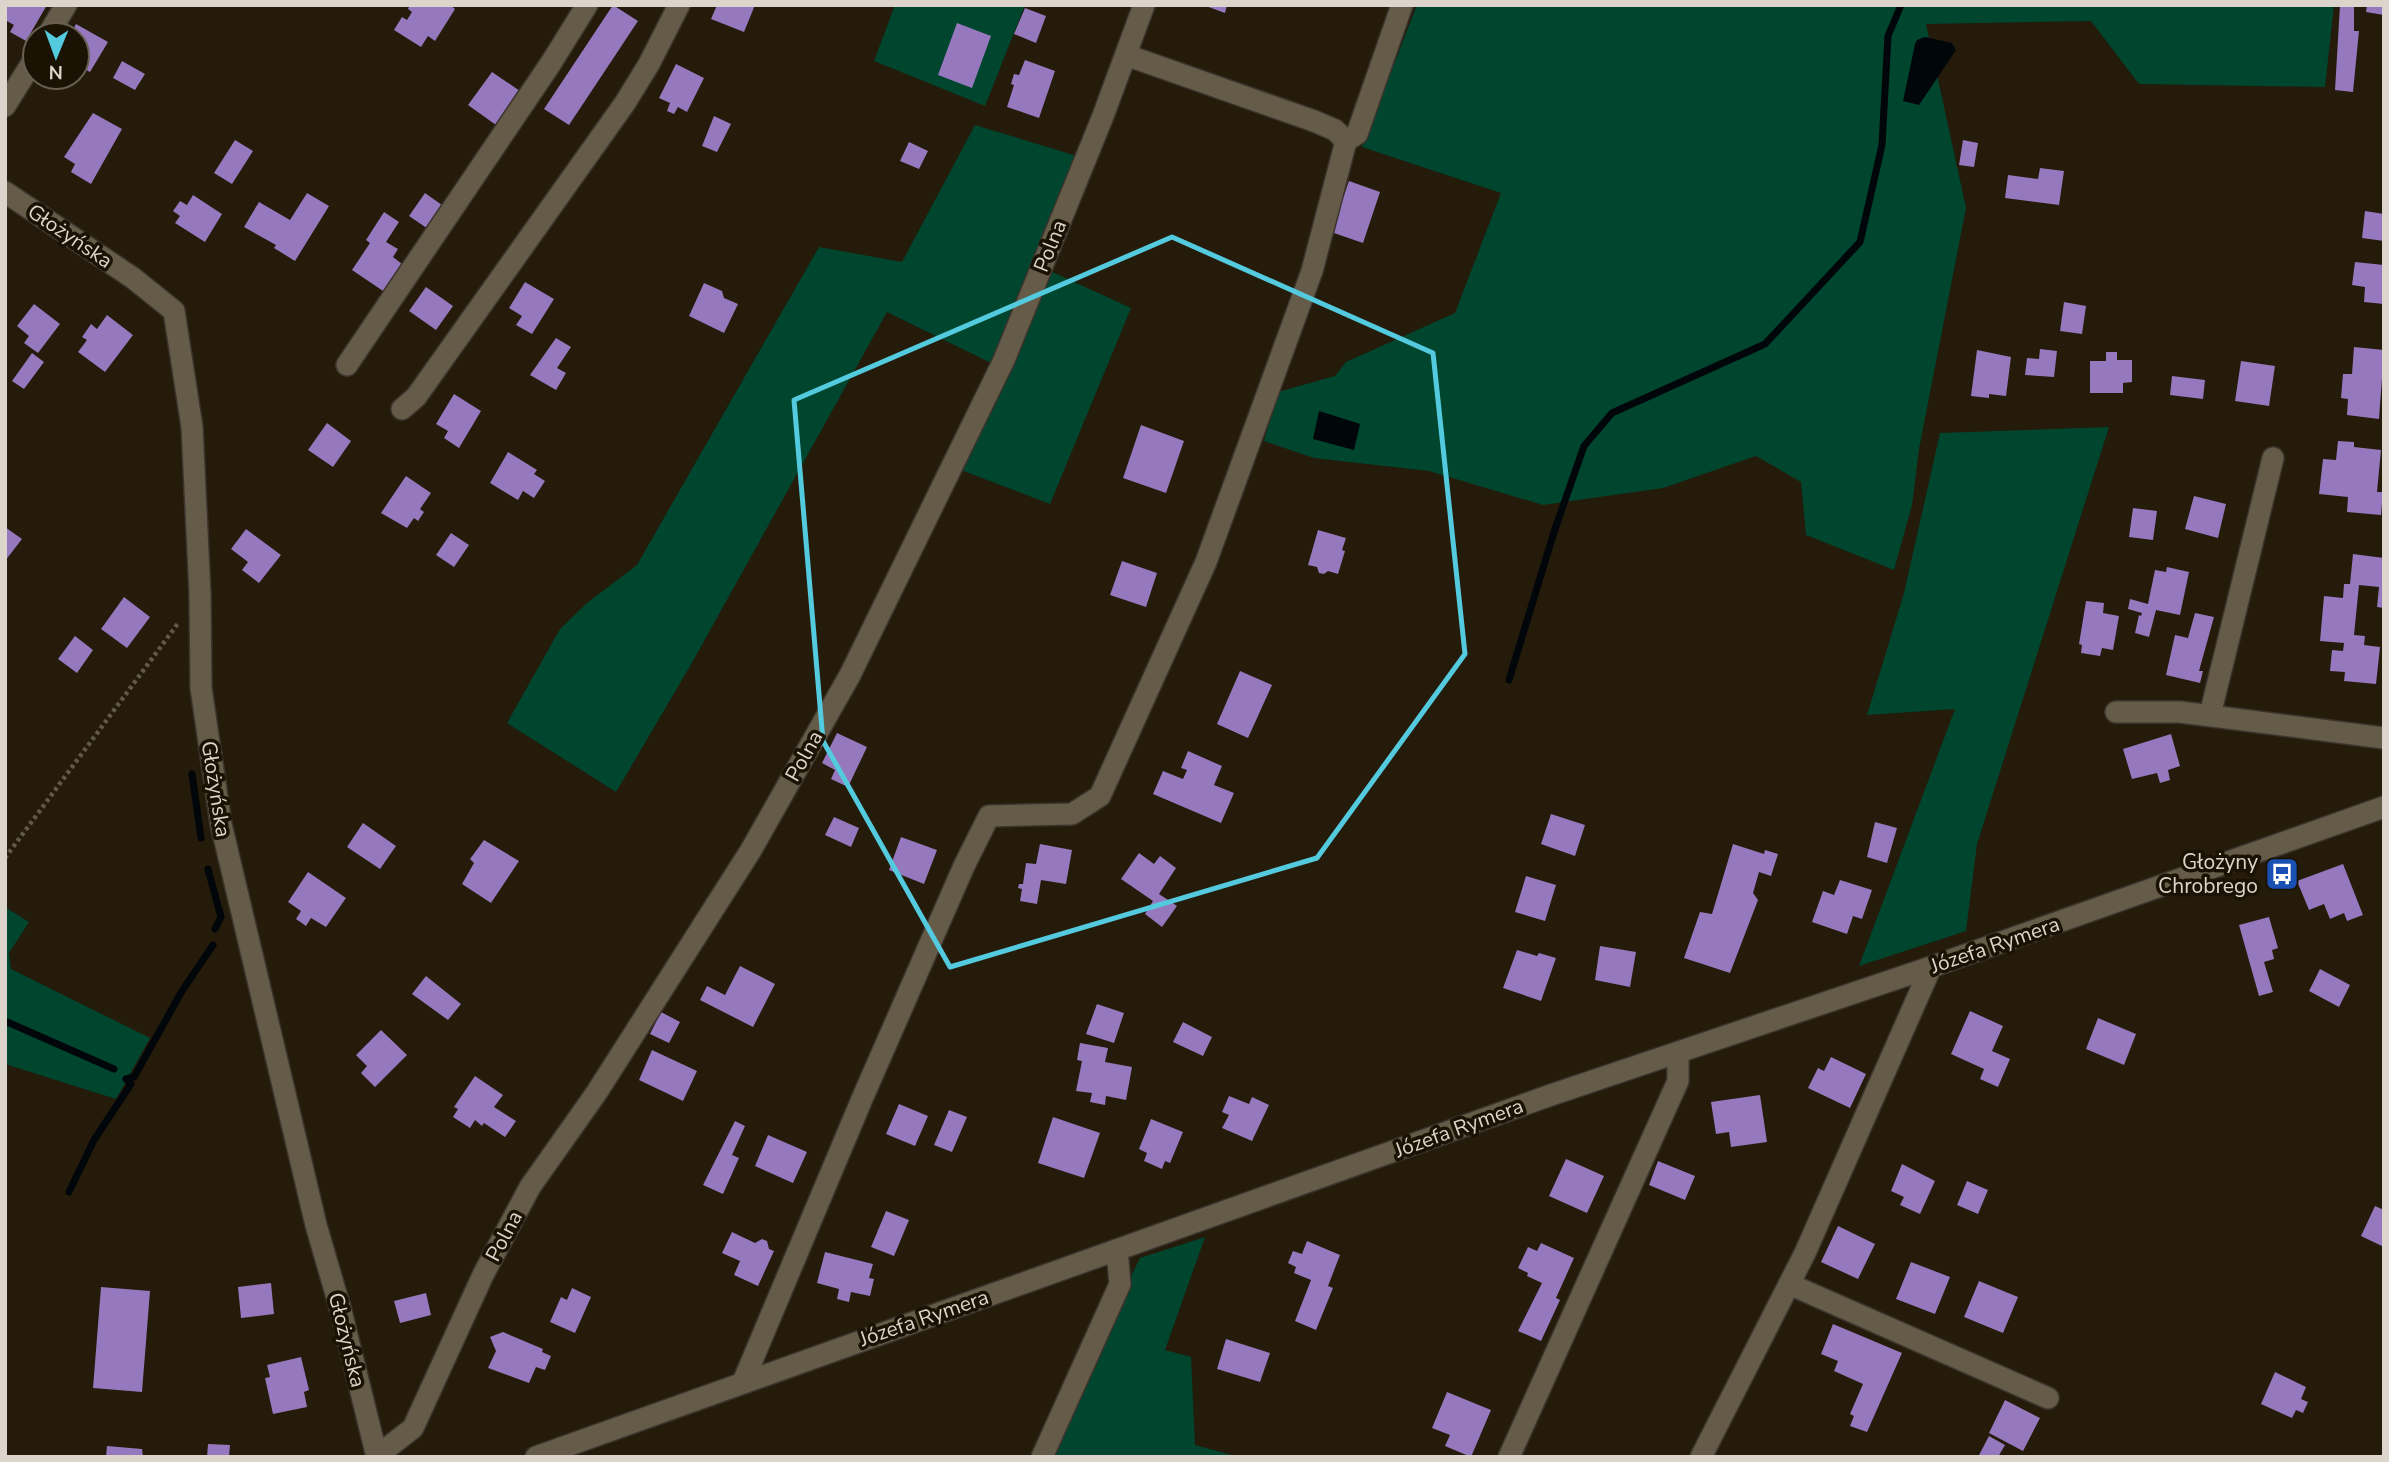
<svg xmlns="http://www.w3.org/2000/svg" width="2389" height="1462" font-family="'Nunito Sans',sans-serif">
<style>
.green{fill:#00452e}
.water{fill:#00060a}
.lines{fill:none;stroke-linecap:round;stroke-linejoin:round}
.stream{stroke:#00060a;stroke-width:7}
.building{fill:#9578bd}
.minor-casing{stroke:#3a342d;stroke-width:24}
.path{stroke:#61594b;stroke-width:4.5;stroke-dasharray:3.5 3.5;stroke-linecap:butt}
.minor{stroke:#645b48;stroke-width:21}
.marked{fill:none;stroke:#54cade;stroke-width:5;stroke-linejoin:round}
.labels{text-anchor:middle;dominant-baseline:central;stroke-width:7;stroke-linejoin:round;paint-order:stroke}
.street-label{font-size:21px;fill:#dbd5cb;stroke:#1a1203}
.poi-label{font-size:21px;fill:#dbd5cb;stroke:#1a1203;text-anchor:end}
</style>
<rect width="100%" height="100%" fill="#241b0b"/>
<path class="green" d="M895,5h130l-40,101 -111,-45z
M1417,5h917l-9,82 -186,-3 -48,-63 -165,3 40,184 -47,241 -7,56 -18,65 -88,-35 -5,-53 -45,-26 -93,32 -120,17 -114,-34 -115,-13 -50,-17 14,-49 57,-16 11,-14 109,-49 46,-120 -139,-46z
M975,125l105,32 -89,206 -104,-51 -198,356 -73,124 -109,-69 53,-94 27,-26 50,-38 182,-318 83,15z
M1048,270l83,38 -81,196 -89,-34z
M2109,427l-132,417 -11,87 -107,35 96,-257 -88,6 37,-122 36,-160z
M5,907l24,15 -20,31 2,16 139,69 -34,61 -111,-35z
M1205,1237l-40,113 26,7 4,88 44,12h-197l98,-199z"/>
<path class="water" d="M1925,37l27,6 4,7 -37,55 -16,-4 12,-57 2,-4z
M1319,411l41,13 -6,26 -41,-11z"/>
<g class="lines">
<path class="stream" d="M1509,680l45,-148 30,-86 28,-33 153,-69 95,-102 22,-97 6,-109 13,-31
M192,774l9,64
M208,869l13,48 -6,12
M5,1021l109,48
M69,1192l25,-52 37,-56 -5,-5 8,-2 48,-86 31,-46"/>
</g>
<path class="building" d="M8,5h39l-21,36 -16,-9 4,-7 -9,-5v-10z
M410,5h40l5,4 -20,32 -7,-5 -7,11 -27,-17 8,-13 5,3 5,-8 -4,-3z
M613,5l25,16 -69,104 -25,-16z
M717,5h38l-11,27 -33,-13z
M1203,5h24l-2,8z
M2340,5h14v26h5l-6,61 -18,-2z
M2367,5h17v10l-18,-3z
M1025,8l21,8 -10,27 -22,-9z
M957,23l34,13 -19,52 -34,-13z
M76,24l32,18 -18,30 -13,-7v-30h-7z
M1025,60l30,11 -16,47 -32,-11 7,-22 -3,-1 3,-10 5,1z
M122,61l23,13 -10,16 -22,-12z
M676,64l28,14 -17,34 -9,-5 -4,7 -7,-3 3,-8 -11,-5z
M492,72l28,19 -24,34 -28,-20z
M93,113l29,16 -31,55 -20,-12 4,-8 -11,-7z
M714,116l17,8 -14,28 -15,-6z
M235,140l18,11 -21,33 -18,-11z
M1963,140l15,3 -4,24 -15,-2z
M909,142l19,9 -9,18 -19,-8z
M2040,168l24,3 -5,34 -54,-7 3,-23 30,4z
M1349,181l31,11 -17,51 -32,-11z
M307,193l22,13 -34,55 -21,-13 2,-3 -32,-18 15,-25 31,18z
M425,193l24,17 -15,23 -25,-17z
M193,195l29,19 -17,28 -30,-19 5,-7 -7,-5 7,-10 7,4z
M2365,211l19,3v27l-22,-3z
M384,212l15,10 -13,20 12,7 -5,8 14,11 -18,27 -37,-25 18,-27 -4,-3z
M2355,262l29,3v39l-20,-2 1,-15 -13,-2z
M525,282l29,17 -22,35 -16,-9 6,-9 -13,-8z
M704,283l18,8 2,7 14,6 -14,29 -35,-17z
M426,287l27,19 -17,24 -27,-19z
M2064,302l22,4 -4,28 -22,-3z
M34,304l26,20 -22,29 -14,-10 5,-7 -12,-10z
M107,315l26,20 -28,37 -27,-20 9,-12 -5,-3 9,-13 6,5z
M556,338l15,9 -14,21 9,5 -10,17 -26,-15z
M2354,347l30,3 -5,69 -32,-4 1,-16 -7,-1 2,-24h9z
M2040,349l17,2 -3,26 -29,-2 2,-17 12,1z
M1977,350l34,7 -5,39 -17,-2v4l-18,-2z
M2106,352h11v8h15v22l-9,1v10h-33v-32h16z
M32,353l12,9 -20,27 -12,-8z
M2241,361l34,5 -6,40 -34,-5z
M2172,376l33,4 -2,19 -33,-4z
M454,394l27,17 -22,37 -15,-10 4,-7 -12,-7z
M327,423l24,18 -18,26 -25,-17z
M1141,425l43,16 -18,52 -43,-15z
M2338,441l16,1v5l27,3 -4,42h6l-2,23 -34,-3 1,-15 -29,-3 4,-35 13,1z
M508,452l29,18 -3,4 11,7 -11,17 -11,-7 -5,9 -28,-17z
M406,476l25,17 -11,16 4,3 -6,9 -4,-3 -7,10 -26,-15z
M2194,496l32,8 -8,34 -33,-9z
M2133,508l24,3 -4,29 -24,-3z
M5,527l17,12 -17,22z
M246,529l35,26 -22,28 -17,-13 6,-8 -17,-13z
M1318,530l28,8 -4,12 3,1 -7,23 -10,-3 -4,3 -5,-1 -2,-6 -9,-2z
M451,533l18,12 -15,22 -18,-12z
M2353,554l31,4v50l-7,-1 2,-20 -20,-2 -5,50 11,1 -1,9 16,2 -4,37 -32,-3 1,-9 -15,-1 2,-21 11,1 1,-8 -24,-2 4,-45 19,2 1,-14h6z
M1122,561l35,12 -11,34 -36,-12z
M2167,567l22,5 -9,43 -24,-5 -7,27 -14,-4 4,-18 2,1 1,-3 -14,-4 2,-10 18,5 7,-34 11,2z
M124,597l26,20 -23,31 -26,-19z
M2086,601l18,2 -1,10 16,3 -6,34 -11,-2 -2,8 -19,-3 1,-8 -3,-1z
M2195,613l19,4 -15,54h4l-3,12 -34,-8 9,-40 13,3z
M75,636l18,14 -16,23 -19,-14z
M1240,671l32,14 -24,53 -31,-14z
M837,733l30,14 -19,40 -17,-8 4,-9 -13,-7z
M2171,734l9,32 -12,4 2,10 -10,3 -3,-10 -25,6 -9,-30z
M1188,751l34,15 -8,19 20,8 -13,30 -68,-29 10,-23 20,8 4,-9 -6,-2z
M1551,814l34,11 -10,31 -34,-12z
M834,817l25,11 -8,19 -26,-12z
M1875,822l22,6 -10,35 -20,-6z
M363,823l33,23 -16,23 -33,-22z
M901,837l36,13 -13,34 -35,-14z
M484,840l35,21 -28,42 -29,-19 12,-21 -4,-4z
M1040,844l32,6 -6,34 -25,-4 -4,24 -17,-3 2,-12 -4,-1 1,-4h4l3,-21 10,1z
M1733,844l31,10 1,-4 13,4 -7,22 -12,-4 -6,21 5,7 -28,73 -46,-15 16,-46 12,2z
M1139,853l15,11 6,-8 16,12 -17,26 18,12 -15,21 -17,-13 8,-13 -32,-22z
M2343,864l20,51 -16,6 -3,-8 -14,6 -6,-15 -15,6 -12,-29z
M308,872l38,26 -20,29 -15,-9 -5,8 -10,-7 5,-8 -13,-9z
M1526,876l30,9 -11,36 -30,-9z
M1840,880l32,10 -10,29 -9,-3 -6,18 -35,-12 11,-31 11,4z
M2269,917l9,31 -6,2 2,9 -10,3 9,30 -14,4 -20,-71z
M1600,946l36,6 -6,35 -35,-7z
M1517,950l20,6 2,-3 17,5 -15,43 -38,-13z
M740,966l35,18 -22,43 -53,-27 7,-14 18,9z
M2320,969l30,16 -11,22 -30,-16z
M426,976l35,28 -13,16 -36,-26z
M1097,1004l27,9 -10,30 -28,-9z
M1970,1011l33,15 -11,25 18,8 -12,28 -18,-8 4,-10 -33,-15z
M661,1012l19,10 -11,21 -19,-9z
M2098,1018l38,16 -12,31 -38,-16z
M1183,1022l29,15 -9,19 -30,-14z
M381,1030l26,25 -32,32 -14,-14 6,-7 -11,-11z
M1080,1043l28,5 -3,14 27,5 -6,33 -20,-4 -1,9 -15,-3 2,-9 -16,-2 6,-30 -5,-1z
M652,1050l45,21 -14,30 -44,-21z
M1831,1057l35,17 -16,34 -42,-20 10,-20 6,3z
M475,1076l28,19 -9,12 22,14 -11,16 -21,-14 -2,3 -7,-6 -5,8 -17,-11 5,-8 -4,-2z
M1760,1095l7,47 -36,5 -2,-15 -13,2 -5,-32z
M1229,1096l20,8 3,-7 17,8 -17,36 -30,-13 7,-13 -7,-3z
M899,1104l29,12 -13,30 -29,-12z
M949,1110l18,7 -15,35 -18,-7z
M1053,1117l47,16 -16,45 -46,-15z
M1151,1119l32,13 -13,31 -5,-2 -3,8 -18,-8 3,-8 -8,-4z
M735,1121l10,5 -13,29 7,3 -16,36 -20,-9z
M768,1135l39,17 -14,31 -38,-17z
M1566,1159l38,17 -17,37 -38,-17z
M1658,1161l37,15 -10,24 -36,-15z
M1902,1164l33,17 -15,33 -20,-9 4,-8 -13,-6z
M1967,1181l21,9 -10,24 -21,-9z
M2375,1206l9,4v37l-23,-11z
M886,1211l23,9 -15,36 -23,-9z
M1838,1226l37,18 -17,35 -37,-17z
M732,1232l23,11 7,-4 5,2 2,8 5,2 -16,35 -24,-11 6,-14 -18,-8z
M1307,1241l33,14 -12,31 5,2 -17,42 -21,-9 16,-41 -17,-7 2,-6 -8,-4 5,-12 9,3z
M1541,1243l33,15 -18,40 4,2 -19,41 -23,-10 24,-48 -15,-7 1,-3 -10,-5 10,-21 9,4z
M825,1252l48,12 -4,14 5,1 -4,17 -19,-4 -2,10 -12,-3 2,-10 -22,-6z
M1911,1262l39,15 -15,37 -39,-15z
M1979,1281l39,16 -15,36 -39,-16z
M271,1283l3,31 -33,4 -3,-31z
M101,1287l49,4 -8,101 -49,-4z
M572,1288l19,9 -16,36 -25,-11 11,-25 6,3z
M426,1293l5,22 -31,8 -6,-22z
M1833,1324l69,29 -35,79 -17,-6 4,-10 -4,-2 13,-30 -29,-13 4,-10 -17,-7z
M503,1332l40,17 -1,3 9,4 -6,14 -9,-3 -7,16 -41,-15 8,-17 -6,-14z
M1226,1339l44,14 -10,29 -43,-13z
M301,1357l8,33 -5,2 3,15 -34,7 -8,-36 5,-1 -3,-12z
M2275,1372l31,15 -5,12 7,3 -5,11 -7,-3 -4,8 -31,-14z
M1447,1392l44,18 -20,47 -26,-11 5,-11 -18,-7z
M2005,1400l35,18 -17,33 -34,-18z
M1989,1436l16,9 -7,12h-20z
M208,1444l22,1 -1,12h-22z
M107,1446l35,3 1,8h-37z"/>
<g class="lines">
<defs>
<path id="minor" d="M48,35l18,-30
M5,106l30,-48
M1346,141l11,-7 45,-129
M5,192l128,86 41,33 18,116 8,166 1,95 20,136 95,401 25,86 36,146
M347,365l204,-302 36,-58
M402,409l14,-12 209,-294 24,-39 30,-59
M2116,712h64l204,26
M2210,715l63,-257
M1789,1284l259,114
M743,1382l119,-283 102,-233 25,-50 83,-2 28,-18 106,-234 106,-291 34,-130 -11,-11 -21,-9 -188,-66
M377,1456l36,-28 70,-153 47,-88 67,-95 154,-242 99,-175 154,-315 99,-244 41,-111
M536,1457l1015,-362 380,-128 453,-160
M1042,1457l78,-173 -3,-34
M1509,1457l169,-376v-28
M1701,1457l104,-204 126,-286"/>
</defs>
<use href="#minor" class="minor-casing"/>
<path class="path" d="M5,858l174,-236"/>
<use href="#minor" class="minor"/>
</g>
<path class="marked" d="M1172,237l261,116 32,301 -148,204 -367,109 -127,-226 -29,-341z"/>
<defs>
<symbol id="bus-square" viewBox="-11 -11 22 22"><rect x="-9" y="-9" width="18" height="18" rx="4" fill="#1a4fb4" stroke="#1a1203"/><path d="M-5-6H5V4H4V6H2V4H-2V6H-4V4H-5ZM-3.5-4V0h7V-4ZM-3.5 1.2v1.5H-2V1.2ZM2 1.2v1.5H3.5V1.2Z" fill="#fff"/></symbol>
</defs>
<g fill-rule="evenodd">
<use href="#bus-square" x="2263" y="855" width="38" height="38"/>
</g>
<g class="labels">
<g class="street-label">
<text transform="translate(70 236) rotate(34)">Głożyńska</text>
<text transform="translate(1050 246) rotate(-68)">Polna</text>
<text transform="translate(804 756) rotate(-61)">Polna</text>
<text transform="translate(216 789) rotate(81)">Głożyńska</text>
<text transform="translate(1995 945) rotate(-19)">Józefa Rymera</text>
<text transform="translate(1459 1128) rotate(-20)">Józefa Rymera</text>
<text transform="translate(504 1236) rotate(-62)">Polna</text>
<text transform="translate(924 1318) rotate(-19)">Józefa Rymera</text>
<text transform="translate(347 1340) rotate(76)">Głożyńska</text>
</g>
<g class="poi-label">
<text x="2258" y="862">Głożyny<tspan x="2258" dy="24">Chrobrego</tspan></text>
</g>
</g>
<rect width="2389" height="1462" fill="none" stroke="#dbd5cb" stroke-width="14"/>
<g transform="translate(56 56) rotate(181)"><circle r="33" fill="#1a1203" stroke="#676053" stroke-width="2"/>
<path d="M0-5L12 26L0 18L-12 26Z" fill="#54cade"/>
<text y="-10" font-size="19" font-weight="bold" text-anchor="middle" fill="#dbd5cb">N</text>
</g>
</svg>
